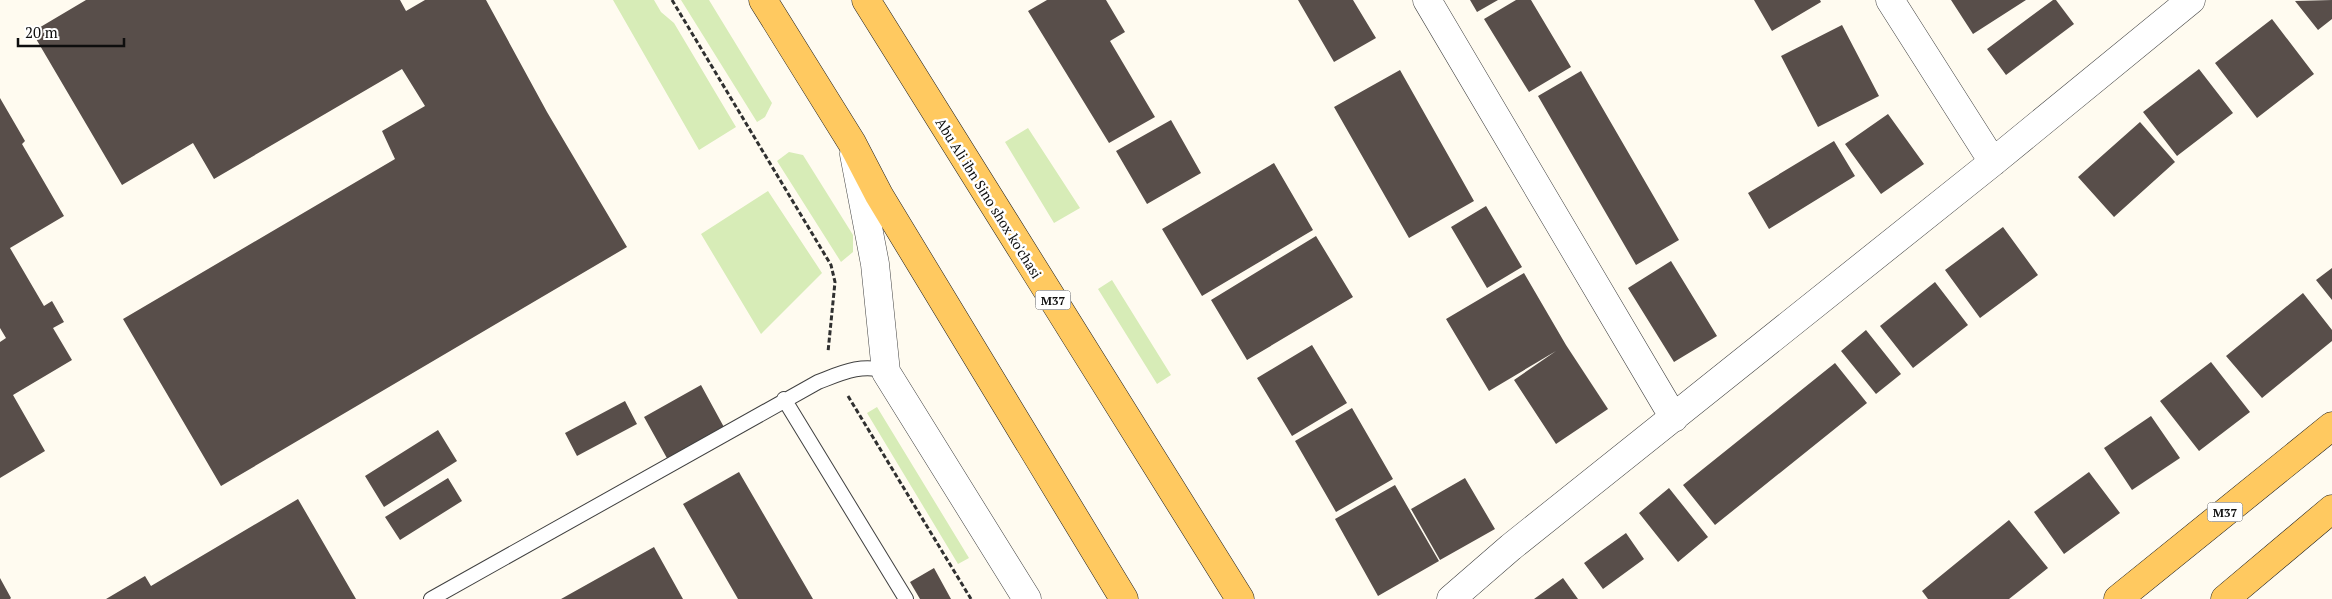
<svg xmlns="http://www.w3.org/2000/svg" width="2332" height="599" font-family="'PT Serif',serif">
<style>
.green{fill:#d7ecb7}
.building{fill:#584e4a}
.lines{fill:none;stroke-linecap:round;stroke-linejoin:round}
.service-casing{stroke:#414141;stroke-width:16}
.minor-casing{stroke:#414141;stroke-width:29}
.tertiary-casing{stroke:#414141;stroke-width:29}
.primary-casing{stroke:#1f1f1f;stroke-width:29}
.path{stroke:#303030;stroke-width:3;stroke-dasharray:5 2.5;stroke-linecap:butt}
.service{stroke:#fff;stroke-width:14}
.minor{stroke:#fff;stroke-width:28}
.tertiary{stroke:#fff;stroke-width:28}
.primary{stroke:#ffc960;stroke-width:28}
.labels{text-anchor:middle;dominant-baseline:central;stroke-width:5;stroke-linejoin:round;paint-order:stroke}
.shield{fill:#fff;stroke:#565656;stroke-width:1}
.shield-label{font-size:12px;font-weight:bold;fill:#0e0e0e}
.street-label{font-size:14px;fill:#0e0e0e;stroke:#fff}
</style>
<rect width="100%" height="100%" fill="#fffbf0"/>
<path class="green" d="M613,0h41l7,12 13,11 62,104 -37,23z
M681,0h28l63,103 -7,14 -8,5z
M1028,128l52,80 -26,15 -49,-81z
M789,152l14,3 50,80v17l-12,10 -64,-101z
M768,191l54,82 -61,61 -60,-100z
M1112,280l59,95 -14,9 -59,-95z
M877,407l92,151 -11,6 -91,-151z"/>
<path class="building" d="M86,0h314l6,11 19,-11h61l61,112 80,135 -406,239 -98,-167 272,-160 -13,-28 43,-25 -23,-37 -188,110 -21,-36 -71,42 -90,-153z
M1047,0h59l19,32 -15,9 45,76 -46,26 -81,-132z
M1298,0h55l23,38 -42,24z
M1470,0h28l-21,12z
M1516,0h15l40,67 -42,25 -45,-73z
M1754,0h66l1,2 -49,29z
M1951,0h75l-53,34z
M2053,0h3l18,24 -68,51 -19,-26z
M2332,0v19l-14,11 -23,-29z
M2272,19l42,55 -57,44 -42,-55z
M1842,25l37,71 -61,31 -37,-71z
M2199,69l34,44 -56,43 -34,-44z
M1400,70l74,131 -65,37 -75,-131z
M1581,71l98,169 -43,25 -98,-169z
M0,98l25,43 -3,3 42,72 -54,32 34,58 8,-5 12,21 -11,6 19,32 -59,35 32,56 -45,27v-136l6,-4 -6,-10z
M1888,114l36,50 -43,30 -36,-50z
M1171,120l30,53 -54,31 -31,-53z
M2140,122l35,40 -61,55 -36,-40z
M1834,141l21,35 -86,53 -21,-36z
M1274,163l39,67 -111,66 -40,-67z
M1486,206l36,61 -35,21 -36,-61z
M2003,227l35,48 -58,43 -35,-48z
M1316,236l37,61 -106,63 -36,-60z
M1671,261l46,75 -43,26 -46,-74z
M2332,268v32l-16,-20z
M1524,273l42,72 42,64 -52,35 -42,-64 42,-29 -67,40 -43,-72z
M1935,282l33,43 -55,43 -33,-42z
M2303,293l29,37v11l-70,57 -36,-42z
M1866,330l35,44 -25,20 -35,-43z
M1312,345l35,58 -55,33 -35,-58z
M2211,362l39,50 -51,39 -39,-50z
M1835,363l32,40 -152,122 -32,-40z
M701,385l24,44 -57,31 -24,-43z
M625,401l12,23 -60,32 -12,-23z
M1352,408l41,71 -57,33 -41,-71z
M2151,416l29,42 -48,32 -28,-42z
M438,430l19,31 -73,46 -19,-31z
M739,472l74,127h-75l-55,-95z
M2089,472l31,41 -56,41 -30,-42z
M448,478l14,23 -62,39 -15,-23z
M1465,478l30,51 -55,31 -29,-51z
M1395,485l44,76 -61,35 -43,-77z
M1669,488l39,49 -30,25 -39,-49z
M298,499l58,100h-250l39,-23 6,10z
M2009,520l39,48 -39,31h-81l-6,-8z
M1626,533l18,26 -41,30 -19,-26z
M654,547l29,52h-122z
M934,568l17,31h-31l-10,-17z
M0,578l11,20 -1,1h-10z
M1563,578l15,21h-44z"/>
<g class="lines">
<defs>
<path id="service" d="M784,399l122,200
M431,599l387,-217c21,-8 46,-20 68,-10"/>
<path id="minor" d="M1427,0l247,418
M1890,0l103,162
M1451,599l60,-52 482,-385 198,-162"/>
<path id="tertiary" d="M854,154l21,110 11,108 141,227"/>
<path id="primary" d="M763,0l89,143 27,52 245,404
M866,0l374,599
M2118,599l214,-173
M2225,599l107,-90"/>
</defs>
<use href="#service" class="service-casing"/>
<use href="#minor" class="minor-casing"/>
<use href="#tertiary" class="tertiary-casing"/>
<use href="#primary" class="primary-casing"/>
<path class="path" d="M672,0l159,265 4,17 -7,70
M848,396l123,203"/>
<use href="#service" class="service"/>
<use href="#minor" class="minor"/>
<use href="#tertiary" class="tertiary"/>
<use href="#primary" class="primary"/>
</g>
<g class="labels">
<g class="shield">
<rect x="1035.5" y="290.5" width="35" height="19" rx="4"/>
<rect x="2207.5" y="502.5" width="35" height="19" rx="4"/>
</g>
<g class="shield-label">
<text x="1053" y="300">M37</text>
<text x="2225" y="512">M37</text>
</g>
<g class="street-label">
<text transform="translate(989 198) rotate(58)">Abu Ali ibn Sino shox ko'chasi</text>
</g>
</g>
<path d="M18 38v8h106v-8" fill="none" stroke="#0e0e0e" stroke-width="2.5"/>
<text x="25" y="38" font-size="15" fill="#0e0e0e" stroke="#ffffff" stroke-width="4" paint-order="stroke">20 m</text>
</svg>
